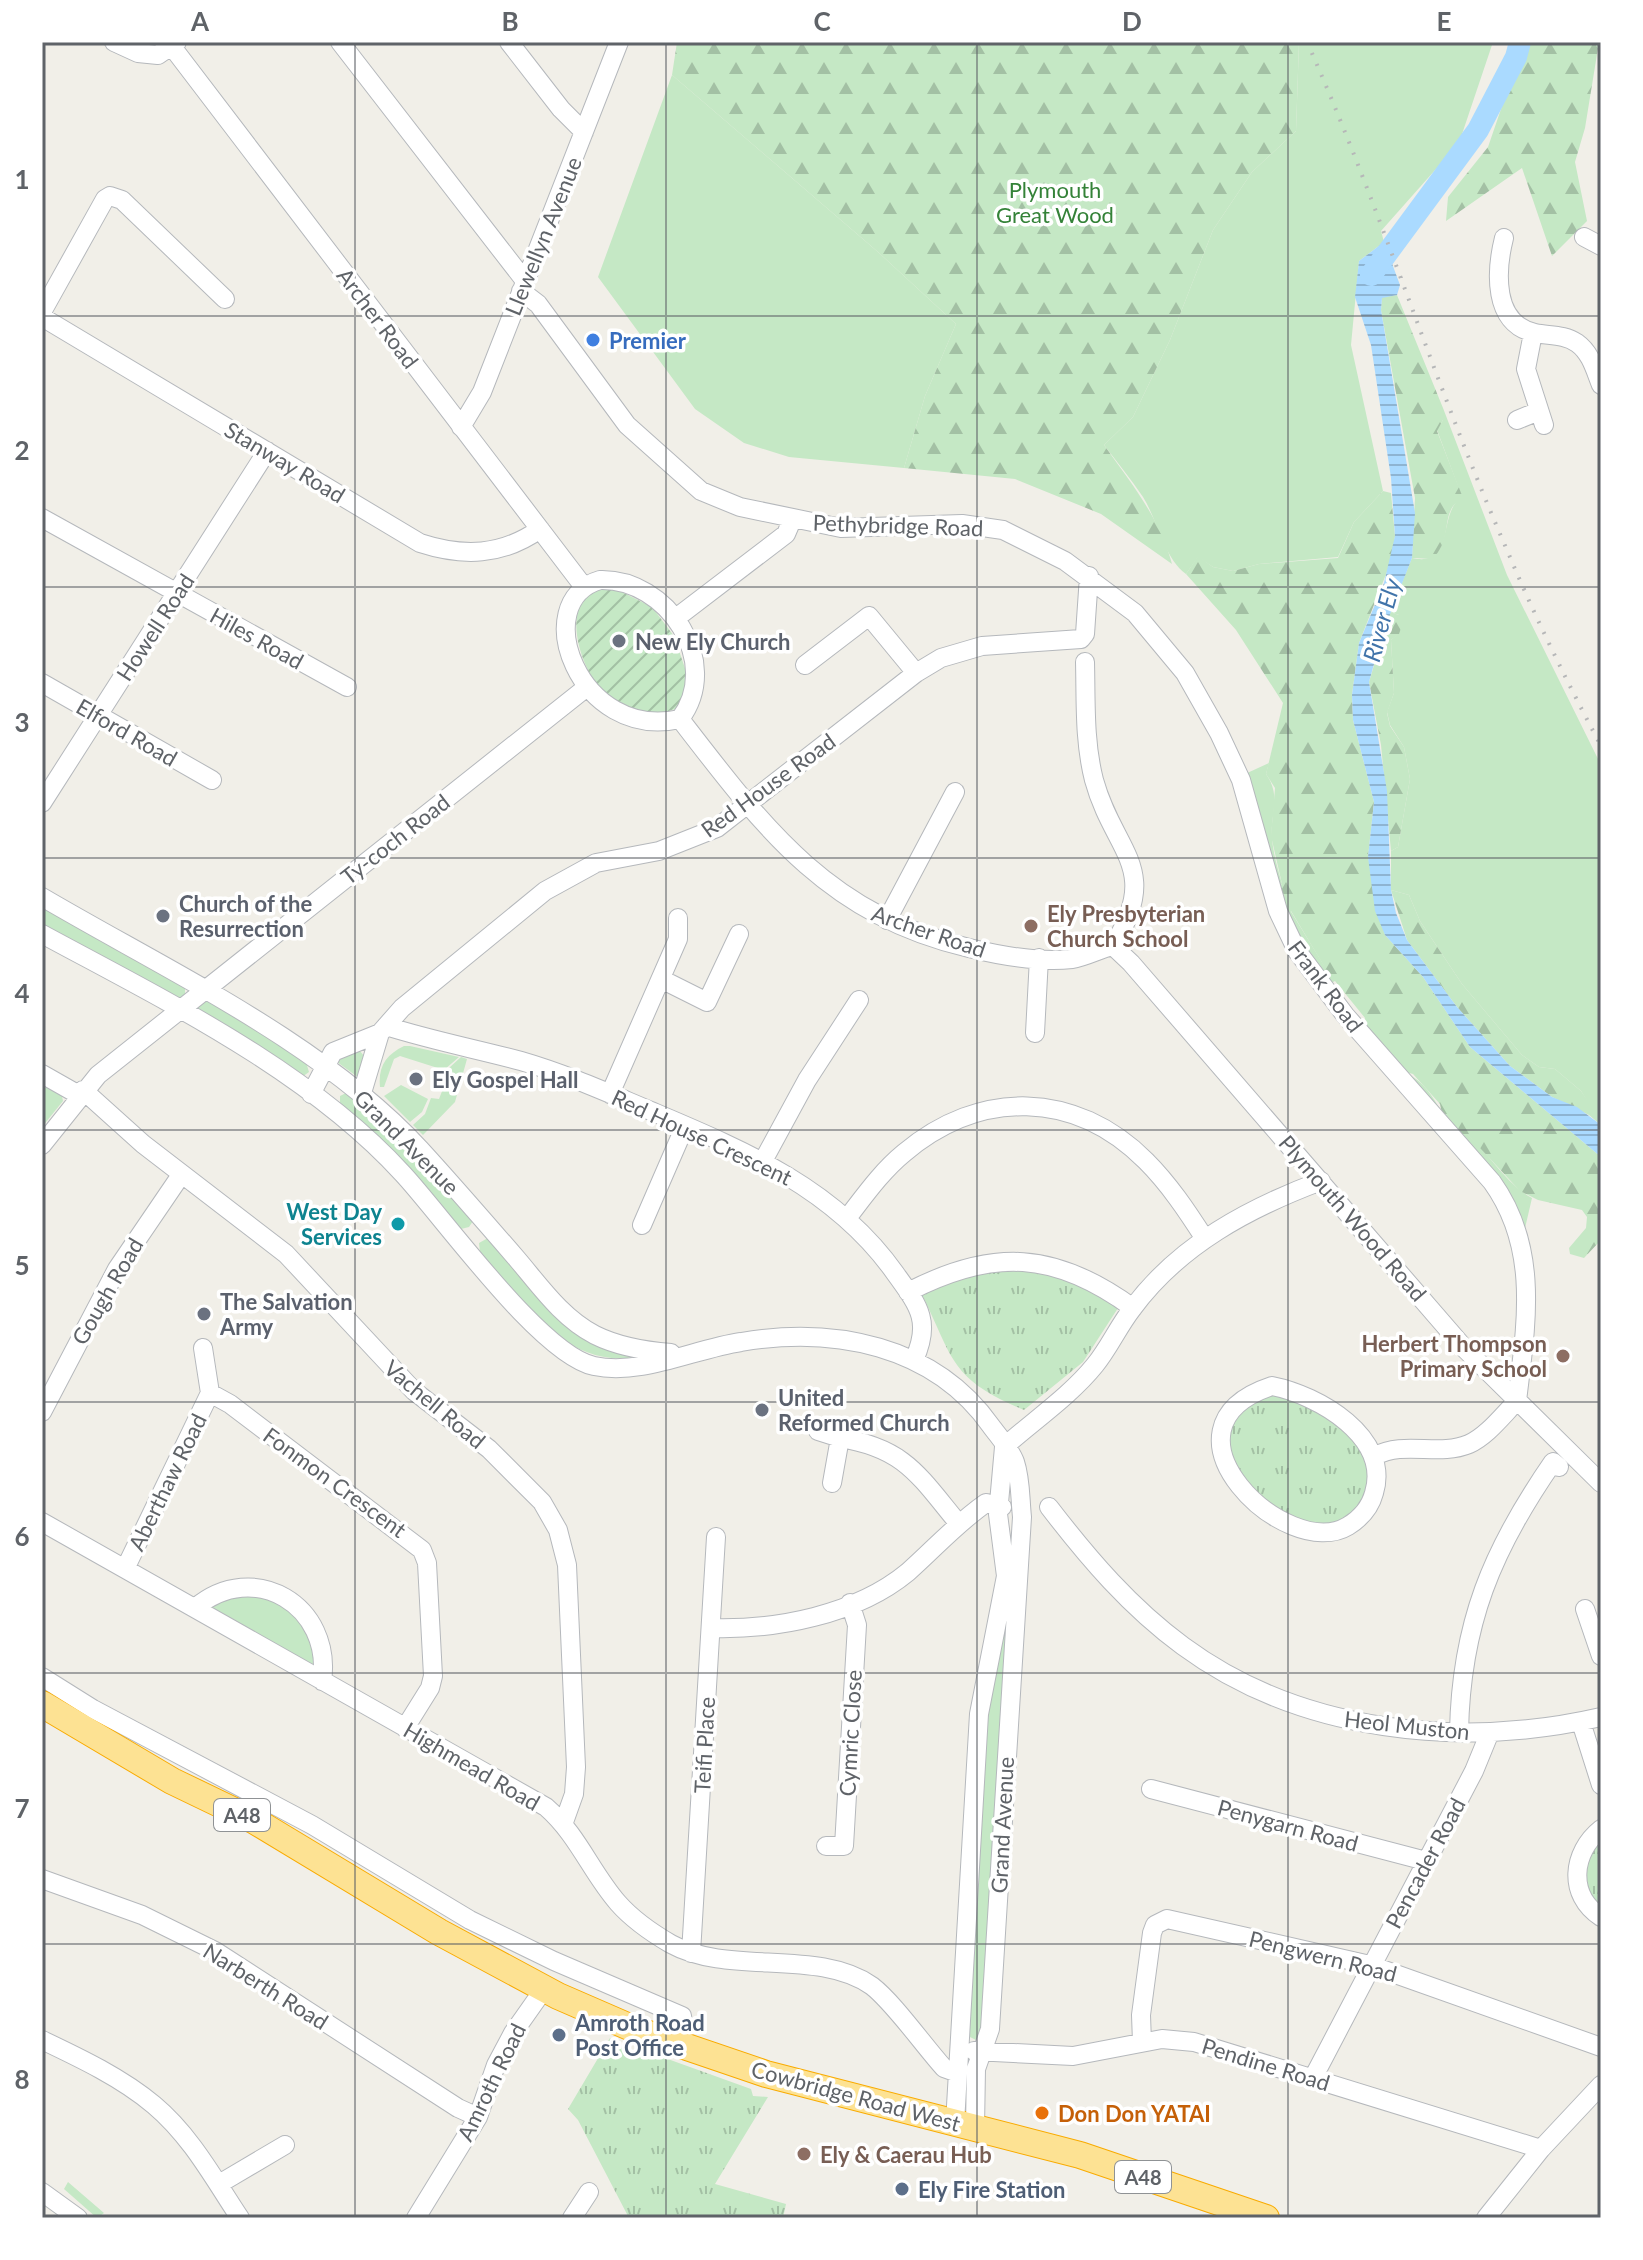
<svg xmlns="http://www.w3.org/2000/svg" width="1643" height="2260" font-family="Lato,sans-serif">
<style>
.grass{fill:#c5e8c5}
.forest{fill:url(#forest-firs)}
.park{fill:url(#park-tufts)}
.garden{fill:url(#garden-furrows)}
.water{fill:url(#water-rules)}
.lines{fill:none;stroke-linecap:round;stroke-linejoin:round}
.river{stroke:#aadaff;stroke-width:22}
.minor-casing{stroke:#b5b8bc;stroke-width:20}
.highway-casing{stroke:#f9ab00;stroke-width:28}
.minor{stroke:#fff;stroke-width:18}
.highway{stroke:#fde293;stroke-width:26}
.rail{stroke:#b6b7b8;stroke-width:4;stroke-dasharray:2 10;stroke-linecap:butt}
.grid{fill:none;stroke:#5f6368;stroke-width:2;stroke-opacity:0.55}
.shop-dot{fill:#3f7fe0;stroke:#fff;stroke-width:3}
.worship-dot{fill:#6b7280;stroke:#fff;stroke-width:3}
.education-dot{fill:#8d6e63;stroke:#fff;stroke-width:3}
.culture-dot{fill:#0f9aa8;stroke:#fff;stroke-width:3}
.service-dot{fill:#5c6f8a;stroke:#fff;stroke-width:3}
.food-dot{fill:#e8710a;stroke:#fff;stroke-width:3}
.labels{text-anchor:middle;dominant-baseline:central;stroke-width:7;stroke-linejoin:round;paint-order:stroke}
.shield{fill:#fff;stroke:#8f9295;stroke-width:2}
.shield-label{font-size:20px;font-weight:bold;fill:#5f6368}
.park-label{font-size:22px;fill:#348238;stroke:#fff}
.street-label{font-size:22px;fill:#5f6368;stroke:#fff}
.shop-label{font-size:22px;font-weight:bold;fill:#366cbe;stroke:#fff;text-anchor:start}
.worship-label{font-size:22px;font-weight:bold;fill:#5b616d;stroke:#fff;text-anchor:start}
.education-label{font-size:22px;font-weight:bold;fill:#785e54;stroke:#fff;text-anchor:start}
.culture-label{font-size:22px;font-weight:bold;fill:#0d838f;stroke:#fff;text-anchor:end}
.service-label{font-size:22px;font-weight:bold;fill:#4e5e75;stroke:#fff;text-anchor:start}
.food-label{font-size:22px;font-weight:bold;fill:#c56008;stroke:#fff;text-anchor:start}
.water-label{font-size:24px;font-style:italic;fill:#4174aa;stroke:#fff}
.neatline{fill:none;stroke:#5f6368;stroke-width:3}
.grid-label{font-size:26px;text-anchor:middle;font-weight:bold;fill:#5f6368}
</style>
<defs>
<pattern id="forest-firs" width="22" height="20" patternUnits="userSpaceOnUse" patternTransform="scale(2)"><rect width="22" height="20" fill="#c5e8c5"/><path d="M5 1l3.5 6h-7zM16 11l3.5 6h-7z" fill="#a3c0a4"/></pattern>
<pattern id="park-tufts" width="24" height="20" patternUnits="userSpaceOnUse" patternTransform="scale(2)"><rect width="24" height="20" fill="#c5e8c5"/><path d="M3 7l-1-3M5 7V3M7 7l1-3M15 17l-1-3M17 17v-4M19 17l1-3" fill="none" stroke="#a3c0a4"/></pattern>
<pattern id="garden-furrows" width="10" height="10" patternUnits="userSpaceOnUse" patternTransform="scale(2)"><rect width="10" height="10" fill="#c5e8c5"/><path d="M-1 1l2-2M0 10L10 0M9 11l2-2" fill="none" stroke="#a3c0a4"/></pattern>
<pattern id="water-rules" width="6" height="5" patternUnits="userSpaceOnUse" patternTransform="scale(2)"><rect width="6" height="5" fill="#aadaff"/><path d="M0 2.5h6" fill="none" stroke="#8eb4d2"/></pattern>
</defs>
<rect width="100%" height="100%" fill="#f1efe8"/>
<path class="grass" d="M1299,42h194l-34,101 -78,88 3,11 -25,19 -8,84 32,146 -29,31 -16,35 -79,7 -26,7 -20,-4 -15,-10 -12,17c-22,-16 -28,-53 -43,-77 -12,-18 -26,-35 -39,-52l29,-28 37,-77 43,-110 39,-58 44,-41z
M672,75l206,177 78,72 -31,72 -21,72 -115,-11 -45,-14 -49,-34 -97,-132z
M1443,408l64,167 94,190v360l-12,-10v-11l-8,-13 -26,-22 -16,-2 -17,-12 -60,-71 -42,-63 -11,-26 -18,-5v-39l7,-4 12,-68 -6,-32 -14,-22 -3,-13 7,-19 -3,-53 8,-7v-18l-9,-3 22,-54c44,10 25,-46 50,-61l-25,-67 6,-10z
M1269,763l-3,11c16,23 4,39 6,64 1,15 6,31 10,46l-9,9 -28,-119z
M42,902l143,85v9l-12,4 -131,-76z
M1290,910l35,57 -9,13 -38,-69z
M206,999l99,60 4,13 -7,5 -105,-65 -1,-8z
M404,1046h6l49,11 -15,13 -44,-14 -6,3 -10,28h-4c-2,-21 6,-32 24,-41z
M359,1050l6,7 -6,21 -26,-19z
M461,1057l6,2 -12,43 -32,33 -10,-10 12,-11 6,-16 8,1 7,-18 -8,-3z
M1394,1069c25,6 36,22 48,44 4,7 17,14 24,20 23,20 39,50 66,65l-10,43 -10,-25z
M401,1085l27,14 -6,13 -12,10 -26,-26z
M48,1086l13,6 2,9 -21,26v-37z
M346,1093l37,26 90,102 -4,6 -8,2 -121,-123v-10z
M488,1238l59,65 98,52c-74,20 -125,-52 -165,-103l-1,-9z
M1009,1588l-24,443 -9,9 -8,-4 15,-306z
M267,1594l43,33 7,41 -106,-58v-9l8,-4z
M68,2182l36,31 -7,5 -33,-29z"/>
<path class="forest" d="M677,42h622l-3,89 -44,41 -39,58 -43,110 -37,77 -29,28c27,38 56,73 68,119l-71,-50 -86,-35 -111,-11 21,-72 31,-72 -78,-72 -206,-177z
M1524,42h75l-14,86 -10,34 12,59 -35,35 -30,-88 -76,53 2,-24 40,-50z
M1397,295l46,113v12l-6,11 26,67c-25,13 -8,40 -31,61l-20,-1 3,-60 -34,-188 1,-13z
M1383,491l8,2 4,43 -3,23 -33,84 -7,52 1,25 21,82 -6,55 17,78 38,42 47,70 131,110v83l-17,18 -14,-4 -1,-6 17,-20 1,-11 -5,-7 -44,-10 -18,-9 -52,-56 -9,1 -17,-22 -2,-10 -27,-30 -19,-5 -34,-37 5,-14 -30,-37 -12,6 -7,-7 8,-14 -33,-55h-13l-5,-18 9,-9 -11,-48 4,-48 -9,-14 17,-71 -47,-73 -50,-56 12,-18 15,11 20,4 26,-7 79,-6 16,-36z
M1390,612l9,3 4,7 -4,12 -8,6 3,53 -7,20 3,13 14,21 6,32 -12,68 -7,4 -10,-106 -12,-63z
M1391,890l18,5 11,26 42,63 60,71 17,12 16,2 26,22 9,13 -1,11 -37,-18 -42,-31 -53,-59 -50,-67z"/>
<path class="park" d="M972,1270h78l70,35 -37,57 -59,48c-77,-32 -70,-53 -104,-119z
M1280,1391l26,7 55,45 11,40c-7,14 -14,33 -29,40 -31,14 -98,-29 -112,-57 -9,-19 -1,-43 8,-60z
M1601,1836v74l-10,-10 -9,-30z
M610,2038l21,14 9,-3 111,40 2,7 15,1 -53,87 71,20 -3,14h-154l-51,-98 -10,-11z"/>
<path class="garden" d="M614,588l38,19 22,29 15,44 -10,28 -31,9c-12,-6 -28,-12 -40,-20 -23,-18 -47,-82 -19,-103 7,-5 17,-5 25,-6z"/>
<path class="water" d="M1384,242l16,43 -3,10 -15,3 -1,12 34,203 -3,45 -29,74 -14,50 18,109 4,99 5,23 11,27 50,67 53,59 42,31 25,10 24,18v32l-131,-110 -47,-70 -38,-42 -10,-24 -7,-54 6,-55 -21,-82 -1,-25 7,-52 25,-60 11,-47 -4,-58 -20,-133 -16,-48 4,-36z"/>
<g class="lines">
<path class="river" d="M1371,275l107,-145 38,-73 4,-15"/>
<defs>
<path id="minor" d="M114,42l24,11 20,2 19,-13
M340,42l185,239
M509,42l52,67 23,23
M173,48l411,539
M1584,237l17,9
M1504,238c-8,32 -12,86 31,95 14,3 29,1 42,10 14,10 18,27 24,42
M521,291l17,13 89,121 74,66 39,16 101,21 121,-4 41,6 62,31 70,52 50,60 34,60 22,47 37,131 19,40 48,64 147,167c48,67 34,143 25,219 -15,15 -30,35 -48,43 -31,13 -64,-4 -94,12
M42,312l63,-113 5,-3 12,4 103,99
M42,317l378,226c43,14 82,13 120,-14
M1533,333l-7,36 18,56
M1517,420l22,-9
M461,427l21,-35 137,-350
M42,518l305,169
M600,580c67,-2 123,82 80,139 -101,23 -153,-118 -80,-139z
M676,618l110,-84 6,-14
M1085,662c1,39 -1,79 9,118 20,73 68,87 19,166
M805,665l64,-49 47,57
M42,683l170,97
M680,719c84,109 148,196 289,229 33,8 70,15 103,11 14,-2 27,-10 41,-13
M42,803l225,-352
M42,897c126,74 279,145 378,252 33,36 65,73 97,110 23,27 45,59 78,76 24,12 50,16 76,18
M887,920l68,-128
M42,934c122,66 266,136 361,240 40,43 138,181 191,192 47,10 100,-17 147,-24 92,-16 193,3 250,84 8,11 20,24 24,36 6,18 5,37 7,55l-32,512 -14,40 -1,58
M1113,946l18,17 334,386 136,134
M661,979l46,23 32,-68
M386,1026c44,14 90,23 135,35 45,13 87,32 130,50 92,39 184,77 244,162 23,32 37,48 19,87
M1035,1033l4,-75
M42,1074l37,21
M83,1090l60,54 143,110 128,137 75,58 53,53 16,28 9,35 9,202 -2,27 -10,28
M362,1093l18,-60 22,-25 143,-117 51,-28 63,-12 58,-23 199,-155 25,-15 41,-12 99,-7 4,-5 4,-58
M311,1094l22,-42 47,-19
M610,1094l68,-155v-21
M42,1145l56,-70 489,-388
M763,1161l44,-81 52,-80
M848,1217c17,-22 34,-46 56,-64 76,-64 171,-63 242,8 23,23 41,50 59,78
M642,1225l43,-99
M908,1292c85,-44 147,-41 225,16
M1272,1386c46,9 119,51 102,107 -4,15 -13,25 -26,33 -61,37 -203,-98 -76,-140z
M210,1393l20,11 192,146 5,13 6,113 -3,12 -25,40
M42,1412l75,-143 64,-94
M818,1431l22,7
M1004,1447c29,-26 66,-51 91,-82 14,-17 23,-38 37,-56 47,-64 117,-101 189,-128
M832,1483l8,-45c65,10 79,38 119,86
M1049,1507c40,52 81,100 134,139 118,87 278,103 418,71
M42,1522l504,285c32,28 45,65 72,96 15,17 34,30 53,41 58,32 147,4 201,42 22,17 52,60 72,82l14,5
M125,1569l85,-176 -7,-45
M195,1608c59,-50 138,-2 127,73
M1585,1609l16,47
M711,1628c65,2 145,-13 197,-56 26,-23 49,-49 78,-69l16,4
M42,1677l51,32 219,116 158,95 84,41 128,55 1,7 -8,22
M1581,1722l20,63
M1459,1732c2,-108 33,-182 94,-270l6,5
M1151,1789l275,72
M1601,1829c-29,23 -34,66 0,88
M826,1846h18l13,-221 -7,-22
M42,1879l100,36 73,36 243,157 20,9
M691,1953l25,-416
M42,2040c38,18 80,38 112,65 37,31 60,74 86,113
M1142,2042l-1,-27 11,-82 3,-8 12,-6 203,46 231,82
M974,2051l99,5 89,-17 32,3 347,107
M1313,2078l161,-307 16,-39
M955,2123l24,-409 27,-138 -8,-62 6,-67
M219,2184l66,-39
M42,2192l36,26
M416,2218l62,-101 18,-52 17,-32 31,-44
M572,2218l17,-26
M1486,2218l55,-69 60,-64"/>
<path id="highway" d="M42,1704l130,77 83,40 184,111 119,64 76,33 132,45 314,81 186,63"/>
</defs>
<use href="#minor" class="minor-casing"/>
<use href="#highway" class="highway-casing"/>
<use href="#minor" class="minor"/>
<use href="#highway" class="highway"/>
<path class="rail" d="M1307,42c74,166 127,341 200,508 28,67 60,132 94,196"/>
</g>
<path class="grid" d="M355,42v2176M666,42v2176M977,42v2176M1288,42v2176M42,316h1559M42,587h1559M42,858h1559M42,1130h1559M42,1402h1559M42,1673h1559M42,1944h1559"/>
<circle class="shop-dot" cx="593" cy="340" r="8"/>
<g class="worship-dot">
<circle cx="619" cy="641" r="8"/>
<circle cx="163" cy="916" r="8"/>
<circle cx="416" cy="1079" r="8"/>
<circle cx="204" cy="1314" r="8"/>
<circle cx="762" cy="1410" r="8"/>
</g>
<g class="education-dot">
<circle cx="1031" cy="926" r="8"/>
<circle cx="1563" cy="1356" r="8"/>
<circle cx="804" cy="2154" r="8"/>
</g>
<circle class="culture-dot" cx="398" cy="1224" r="8"/>
<g class="service-dot">
<circle cx="559" cy="2035" r="8"/>
<circle cx="902" cy="2189" r="8"/>
</g>
<circle class="food-dot" cx="1042" cy="2113" r="8"/>
<g class="labels">
<g class="shield">
<rect x="214" y="1799" width="56" height="32" rx="6"/>
<rect x="1115" y="2161" width="56" height="32" rx="6"/>
</g>
<g class="shield-label">
<text x="242" y="1815">A48</text>
<text x="1143" y="2177">A48</text>
</g>
<g class="park-label">
<text x="1055" y="189">Plymouth<tspan x="1055" dy="25">Great Wood</tspan></text>
</g>
<g class="street-label">
<text transform="translate(543 236) rotate(-68)">Llewellyn Avenue</text>
<text transform="translate(378 318) rotate(53)">Archer Road</text>
<text transform="translate(285 462) rotate(31)">Stanway Road</text>
<text transform="translate(898 525) rotate(2)">Pethybridge Road</text>
<text transform="translate(155 627) rotate(-57)">Howell Road</text>
<text transform="translate(257 638) rotate(29)">Hiles Road</text>
<text transform="translate(127 732) rotate(30)">Elford Road</text>
<text transform="translate(768 785) rotate(-36)">Red House Road</text>
<text transform="translate(395 839) rotate(-38)">Ty-coch Road</text>
<text transform="translate(929 931) rotate(19)">Archer Road</text>
<text transform="translate(1326 986) rotate(53)">Frank Road</text>
<text transform="translate(702 1137) rotate(25)">Red House Crescent</text>
<text transform="translate(407 1142) rotate(45)">Grand Avenue</text>
<text transform="translate(1353 1218) rotate(49)">Plymouth Wood Road</text>
<text transform="translate(107 1291) rotate(-60)">Gough Road</text>
<text transform="translate(435 1404) rotate(40)">Vachell Road</text>
<text transform="translate(167 1482) rotate(-64)">Aberthaw Road</text>
<text transform="translate(335 1482) rotate(36)">Fonmon Crescent</text>
<text transform="translate(1407 1725) rotate(6)">Heol Muston</text>
<text transform="translate(850 1733) rotate(-87)">Cymric Close</text>
<text transform="translate(704 1745) rotate(-87)">Teifi Place</text>
<text transform="translate(472 1766) rotate(30)">Highmead Road</text>
<text transform="translate(1002 1825) rotate(-87)">Grand Avenue</text>
<text transform="translate(1288 1825) rotate(15)">Penygarn Road</text>
<text transform="translate(1425 1863) rotate(-62)">Pencader Road</text>
<text transform="translate(1323 1956) rotate(14)">Pengwern Road</text>
<text transform="translate(266 1986) rotate(32)">Narberth Road</text>
<text transform="translate(1266 2064) rotate(17)">Pendine Road</text>
<text transform="translate(491 2082) rotate(-64)">Amroth Road</text>
<text transform="translate(856 2096) rotate(15)">Cowbridge Road West</text>
</g>
<g class="shop-label">
<text x="609" y="340">Premier</text>
</g>
<g class="worship-label">
<text x="635" y="641">New Ely Church</text>
<text x="179" y="903">Church of the<tspan x="179" dy="25">Resurrection</tspan></text>
<text x="432" y="1079">Ely Gospel Hall</text>
<text x="220" y="1301">The Salvation<tspan x="220" dy="25">Army</tspan></text>
<text x="778" y="1397">United<tspan x="778" dy="25">Reformed Church</tspan></text>
</g>
<g class="education-label">
<text x="1047" y="913">Ely Presbyterian<tspan x="1047" dy="25">Church School</tspan></text>
<text x="1547" y="1343" text-anchor="end">Herbert Thompson<tspan x="1547" dy="25">Primary School</tspan></text>
<text x="820" y="2154">Ely &amp; Caerau Hub</text>
</g>
<g class="culture-label">
<text x="382" y="1211">West Day<tspan x="382" dy="25">Services</tspan></text>
</g>
<g class="service-label">
<text x="575" y="2022">Amroth Road<tspan x="575" dy="25">Post Office</tspan></text>
<text x="918" y="2189">Ely Fire Station</text>
</g>
<g class="food-label">
<text x="1058" y="2113">Don Don YATAI</text>
</g>
<g class="water-label">
<text transform="translate(1381 620) rotate(-75)">River Ely</text>
</g>
</g>
<rect width="1643" height="2260" fill="none" stroke="#ffffff" stroke-width="88"/>
<rect x="44" y="44" width="1555" height="2172" class="neatline"/>
<g class="grid-label">
<text x="200" y="31">A</text>
<text x="510" y="31">B</text>
<text x="822" y="31">C</text>
<text x="1132" y="31">D</text>
<text x="1444" y="31">E</text>
<text x="22" y="189">1</text>
<text x="22" y="460">2</text>
<text x="22" y="732">3</text>
<text x="22" y="1003">4</text>
<text x="22" y="1275">5</text>
<text x="22" y="1546">6</text>
<text x="22" y="1818">7</text>
<text x="22" y="2089">8</text>
</g>
</svg>
